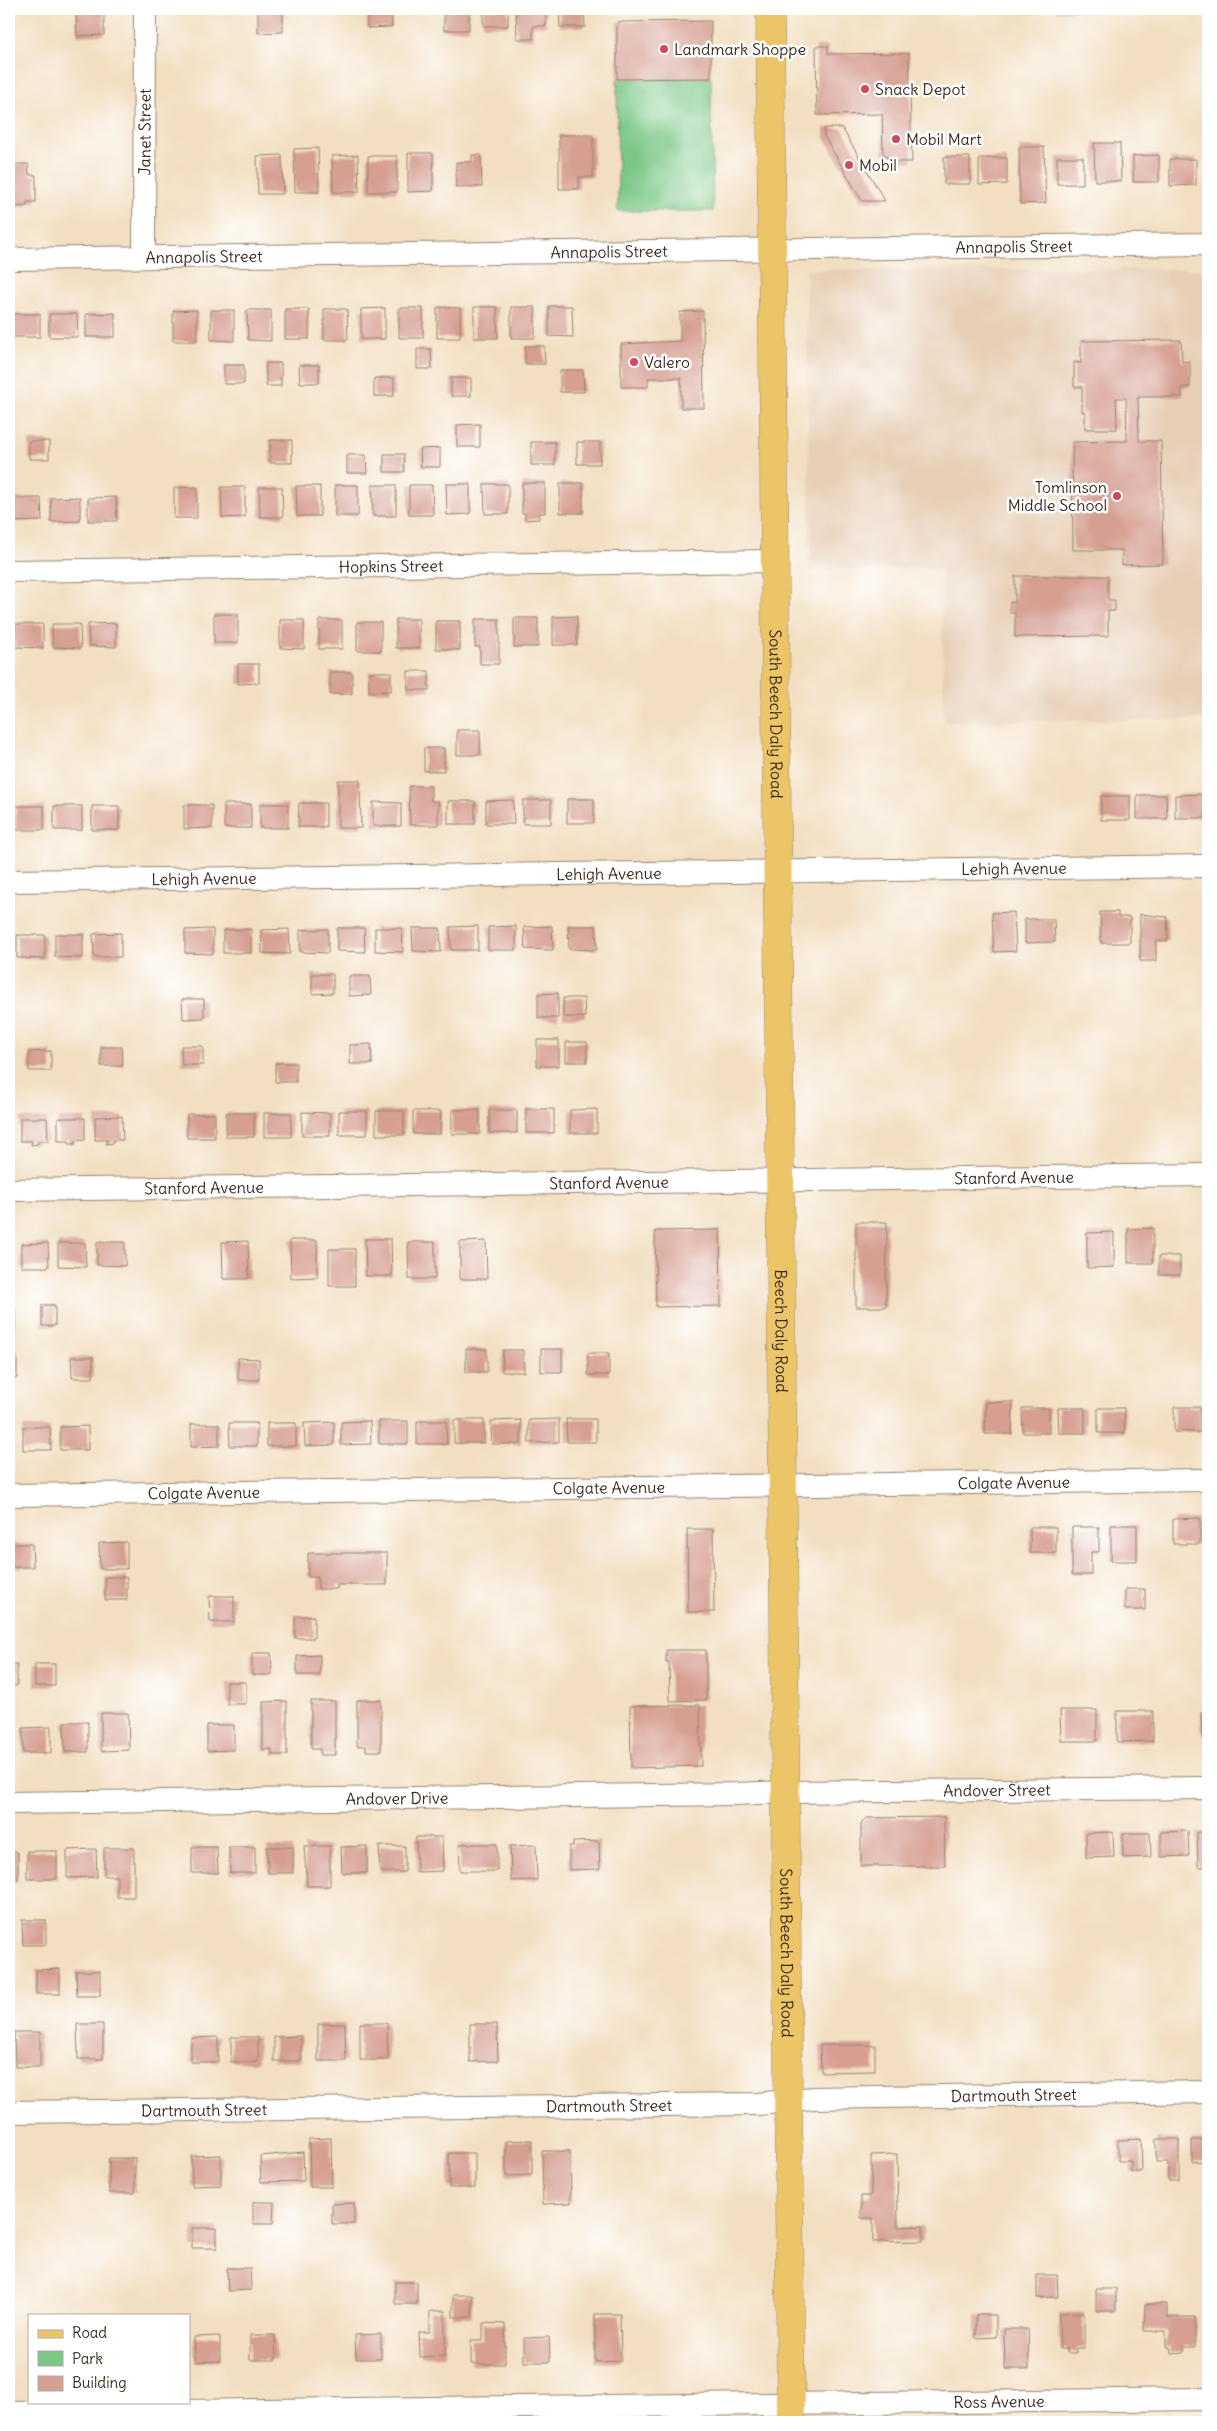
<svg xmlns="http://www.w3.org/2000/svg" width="1217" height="2431" font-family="Delius,sans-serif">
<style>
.built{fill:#e7cfb5}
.green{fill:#7ac786;stroke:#5a7852}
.building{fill:#d69f92}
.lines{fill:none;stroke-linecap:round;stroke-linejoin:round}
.minor-casing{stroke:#96846f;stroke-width:24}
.major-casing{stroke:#96846f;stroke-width:29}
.minor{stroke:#fff;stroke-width:22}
.major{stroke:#edc569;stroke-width:28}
.poi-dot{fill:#d1495b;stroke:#fff;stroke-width:2}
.labels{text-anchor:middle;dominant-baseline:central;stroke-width:5;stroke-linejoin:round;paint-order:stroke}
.poi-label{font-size:16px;fill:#3b2a1e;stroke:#fff;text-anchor:start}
.street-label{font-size:16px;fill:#3b2a1e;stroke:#fff}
</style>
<rect width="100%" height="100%" fill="#fff"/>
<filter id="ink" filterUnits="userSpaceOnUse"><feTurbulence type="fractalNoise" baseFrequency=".02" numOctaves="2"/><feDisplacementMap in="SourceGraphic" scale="10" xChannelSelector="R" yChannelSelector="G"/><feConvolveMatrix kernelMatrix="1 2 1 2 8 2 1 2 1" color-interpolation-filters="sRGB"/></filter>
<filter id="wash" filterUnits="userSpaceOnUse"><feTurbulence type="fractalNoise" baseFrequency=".0096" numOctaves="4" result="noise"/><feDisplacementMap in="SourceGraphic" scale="20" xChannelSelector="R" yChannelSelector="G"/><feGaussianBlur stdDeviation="1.12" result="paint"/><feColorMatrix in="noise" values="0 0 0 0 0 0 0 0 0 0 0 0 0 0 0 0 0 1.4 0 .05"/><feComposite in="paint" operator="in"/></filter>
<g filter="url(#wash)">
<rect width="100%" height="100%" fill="#f2dec0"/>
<path class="built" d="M1208,269v450l-264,3 -3,-154 -131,2 -4,-300z"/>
<path class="green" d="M711,78l2,133h-95l-1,-132z"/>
<g id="blocks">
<path class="building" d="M76,9h28v26l-27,1z
M258,9h25v23l-25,1z
M367,9h25v18l-25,1z
M444,9h25v21h-25z
M483,9h25v17h-25z
M516,9h30v17h-13v13h-16z
M559,9h25l1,18h-25z
M1018,9h27v2h-27z
M1056,9h26v2h-26z
M711,21v57l-94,1v-57z
M816,46h12v8l81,-1 3,109h-20l-9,-9 -1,-39 -65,1z
M824,128h18l43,73h-23l-38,-65z
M559,135h34v42h-14v12h-20z
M1094,143h26l1,38h-26z
M1019,147h25l2,56 -26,1z
M318,148l1,44h-24l-1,-43z
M408,153h25v38l-25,1z
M282,155l1,39h-25l-1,-38z
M358,155l1,37h-26l-1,-36z
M472,155h9l1,32h-26v-25h16z
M1159,155v27h-26v-26z
M368,156h29v36h-29z
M944,157h26v27h-26z
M1057,157h26v27h-26z
M979,158h28v26l-28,1z
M1170,159h26v26l-26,1z
M10,164h18l1,11h7v27h-9v4l-16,1z
M549,306h23l1,31 -24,-1z
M437,307l23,1v30h-23z
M474,307h23l1,31h-24z
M511,307h24v31h-24z
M385,308v31h-24v-30z
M399,308h24v30h-24z
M285,309h24v30h-24z
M324,309h23l1,31h-24z
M197,310v31h-24v-30z
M211,310h23v31l-23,-1z
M247,310h24v31l-23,-1z
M703,311l1,97h-23v-30h-33v9h-27v-43l59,-3v-29z
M115,313v24h-29v-23z
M11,314h29v23h-29z
M49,314h28l1,23h-29z
M1181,340l1,22 8,-1v26h-8v10h-44l1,44h22l2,123 -41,1v-15h-49l-1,-108 55,-1 -1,-43h-10l1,31h-32v-17h-3v-25h-8v-25l7,1v-22z
M525,346h19l1,18h-20z
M417,349h14l1,20h-15z
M266,363h15v23h-15z
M224,365h20v19h-20z
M299,365h20v18h-19z
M560,370h23l1,22h-24z
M374,378h20v18h-20z
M451,378h20v18h-20z
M480,424v23h-23v-22z
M270,440h22v23h-22z
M29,441h20v18h-20z
M531,442h24v23h-24z
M577,442h23v22h-23z
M440,448v19h-19l-1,-18z
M384,454h20v18h-20z
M347,455h19l1,18h-20z
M522,483h23v30h-6v6l-14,1v-7h-3z
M560,483h23v30h-23z
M446,484h24v30l-23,1z
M484,484h24v30h-23z
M335,485h23v31h-23z
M372,485h24v31h-23z
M409,485h23l1,30h-24z
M296,486h24v30h-23z
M197,487v31h-23v-30z
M221,487h24v30l-23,1z
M259,487h23l1,30h-23z
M80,497v24l-29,1v-24z
M116,497l1,24h-29v-23z
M12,498h29l1,23 -29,1z
M1015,576h93v24h7v11h-7v25l-93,1v-24h-5v-11h5z
M214,614h24v29h-24z
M577,616v29h-24v-28z
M514,618h24v29h-24z
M396,619h23v29h-23z
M475,619h24v45h-19v-17h-5z
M280,620h24v29l-24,-1z
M319,620h23v29h-23z
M436,621h24v29l-24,-1z
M357,622h24v29h-24z
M116,623v24l-27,-1 -1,-22z
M15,624h28v24l-28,-1z
M52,624h28l1,24 -28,-1z
M238,664h21v19l-21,1z
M408,671h21v19h-21z
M330,672h22v22h-22z
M369,672h22v19l-22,1z
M457,730h23v25h-23z
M424,748h20v23h-20z
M338,780h22l1,48h-23z
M409,786h22v15h7v24h-28z
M1204,794l1,24h-30v-23z
M1137,795h29l1,24h-30z
M1101,796h29v24h-29z
M567,799h27v24h-27z
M513,800l1,24h-28v-23z
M523,800h28v24h-28z
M448,801h27v23h-27z
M373,802l28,1v23h-28z
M299,803h27v24h-28z
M224,804h27v24h-27z
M260,804h28v24h-28z
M184,805h28v23l-28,1z
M16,806h28v24h-28z
M54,806h28v24h-28z
M92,806h27v24h-27z
M1014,912l2,39 -22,1 -2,-39z
M1100,912h18v5h12v26h-29z
M1140,914l27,3 1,24h-12v20h-16z
M1025,919h29l1,23 -30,1z
M478,926v24h-27l-1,-23z
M516,926v24h-28v-23z
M552,926l1,24 -28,-1 -1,-22z
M568,926h28l1,24 -28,-1z
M337,928h27l1,24 -28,-1z
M375,928h27l1,24 -28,-1z
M412,928h28l1,24 -28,-1z
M213,929v25l-28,-1v-23z
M251,929v24h-28v-23z
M289,929l1,25 -28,-1 -1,-23z
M328,929v24l-28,-1v-22z
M121,933v24h-27l-1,-23z
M55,934h28v24l-28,-1z
M17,935h28v24l-28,-1z
M312,974h21v19l-21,1z
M349,976h21l1,19 -22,1z
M558,993v25h-20v-24z
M563,998h21l1,19h-22z
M182,999h22v19l-21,1z
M537,1040h22v26h-22z
M566,1042h21v20h-21z
M371,1044l1,20h-22v-19z
M181,1046h22v19h-21z
M9,1047h4v23h-4z
M101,1047h21l1,19h-22z
M51,1051v20h-22v-19z
M275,1063h21v19h-21z
M526,1109h28v24h-28z
M597,1109v24h-27v-23z
M452,1110h28v24h-28z
M489,1110h28v23h-28z
M339,1111h28v24h-28z
M376,1111h28v24h-28z
M413,1111h28l-1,23h-27z
M302,1112l28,1v23h-28z
M226,1113h28v24h-28z
M264,1113h27v24h-27z
M187,1114h28v24h-28z
M122,1116l1,24h-10v3l-7,1 1,-4h-12v-23z
M20,1118h27l1,23h-10v3l-7,1 1,-4h-12z
M58,1118h27v22l-10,1v3h-6v-3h-11z
M856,1222h31l-1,85h-30z
M1153,1228v35h-25v-34z
M720,1230l1,76 -65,1 -1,-76z
M1114,1232v35l-27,1v-35z
M365,1239h26l1,37h-26z
M290,1240h27v37l-26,1z
M248,1241l1,38h-26l-1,-37z
M486,1241l1,38h-27v-37z
M97,1242h28v24l-28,-1z
M408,1242h27v37h-26z
M48,1243l1,24h-28v-23z
M58,1243h27l1,24 -28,-1z
M9,1244h2v24h-2z
M329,1249h26v37h-26z
M1159,1256h21v19h-21z
M42,1305h13v21h-13z
M9,1309h6v21h-6z
M466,1349h21v23h-21z
M541,1349h21v23h-21z
M503,1350h20l1,22h-22z
M588,1353h21v22h-21z
M9,1357h8v21h-8z
M71,1357h22v21h-21z
M238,1358l21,1v21h-21z
M986,1402h27l-1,32h-27z
M1174,1407h26v25h-26z
M1022,1408h27v25h-26z
M1058,1408h27v25h-26z
M1098,1408h26l1,25h-27z
M559,1419v23l-30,1v-23z
M566,1419h30v23h-29z
M454,1420h30v23h-30z
M521,1420v24h-29l-1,-23z
M370,1421l1,23 -30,1v-23z
M379,1421h29v23h-29z
M417,1421h29l1,23h-30z
M334,1422v23l-29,1 -1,-23z
M229,1423h28v23h-27z
M267,1423h29v23h-29z
M191,1424h28v22l-28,1z
M88,1426v24h-28v-23z
M12,1427v24h-3v-23z
M23,1427h27l1,23h-28z
M1200,1518v26h-27v-25z
M1111,1525h26v36h-26z
M1030,1527h26v26h-26z
M1072,1527h27v25h-8v23h-19z
M687,1529h26l1,83h-26z
M127,1542v27h-27l-1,-26z
M9,1544h23l1,23h-24z
M308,1553h79v32h-50v4h-19v-12h-10z
M105,1577h22v23h-22z
M1125,1589h20v21h-20z
M209,1596h25v26h-24z
M295,1616h19v22h-19z
M666,1650h40v50l-36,1 -1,-39h-3z
M252,1653h19l1,22h-20z
M320,1655v20h-23v-19z
M9,1664h8v22h-8z
M35,1664h20v22h-20z
M227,1682h19v22h-19z
M357,1700h24v51h-15v-5h-9z
M287,1701v54h-15v-6l-9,1v-48z
M311,1701h24v54h-15v-6h-9z
M700,1705l1,61 -70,2 -1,-62z
M1060,1710h37v31h-36z
M1117,1711h36v30l-36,1z
M1208,1711v25h-6l-1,-24z
M101,1713h27l1,37 -28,1z
M64,1722h24v30h-23z
M207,1725h27v25l-27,1z
M51,1727v26h-28v-25z
M944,1817l1,49h-84v-43l5,-5z
M1188,1831l1,25 -28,1v-25z
M1113,1832l1,25 -28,1v-25z
M1197,1832h11v35h-10z
M1123,1833h27l1,24 -28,1z
M416,1837h26l1,34 -26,1z
M599,1841l1,28 -31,1v-24h4v-4z
M459,1844h38v27h-37z
M536,1845l1,35 -26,1 -1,-35z
M304,1846h26v40h-23z
M367,1846v27h-25l-1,-26z
M379,1846h26v26h-25z
M192,1847h25l1,26h-26z
M229,1847h26v26h-25z
M267,1847h26v26h-25z
M104,1848h30v49h-17v-21h-13z
M96,1849l1,28 -30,1v-28z
M27,1851h30v28h-30z
M9,1852h9v28h-9z
M22,1920h24v25h-23z
M60,1969v25h-24v-24z
M76,1971h24v25h-23z
M360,2023h27l1,37h-28z
M77,2024h26v35h-25z
M318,2024h27l1,37h-28z
M470,2024h27l1,37 -28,1z
M14,2032h26v35h-25z
M301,2036v25h-27v-24z
M218,2037v25h-27v-24z
M231,2037h27v25h-27z
M820,2045h55v26l-54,1z
M331,2138l1,49h-22l-1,-48z
M1141,2139l1,33h-11v-11h-13v-21z
M1156,2139h23v41h-11v-18h-12z
M532,2140v35l-26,1v-35z
M1192,2140h16v32h-2v-11l-14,1z
M542,2151h28l1,52 -28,1z
M303,2152l1,29 -43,1 -1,-26z
M449,2153h26v35h-26z
M897,2154l1,73 25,-1v15l-50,1v-24h-12v-22h10v-41z
M221,2155v30l-29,1 -1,-30z
M109,2158h26v35h-26z
M253,2202h21l-1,22h-20z
M354,2203v21h-22v-20z
M192,2228h25v20h-25z
M227,2268h23l1,22 -23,1z
M1037,2275h20l1,22 -21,1z
M395,2282h22v22h-22z
M1096,2289h20v22h-20z
M453,2295h19v22h-19z
M1145,2304h22v13h28v30h-11v5l-13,1 -1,-6h-4v-16h-22z
M430,2311h15v45l-25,1 -1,-25h11z
M1084,2312v36h-8v5h-9v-4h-7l-1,-36z
M595,2314h25l1,47 -26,1z
M976,2315h20v22l-20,1z
M483,2323l22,1v40h-34v-24h12z
M1004,2329h24l1,40h-24z
M381,2334v25h-25l-1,-24z
M250,2335h25l1,25h-26z
M220,2336v25l-25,1 -1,-25z
M549,2337l1,25h-26v-24z"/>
</g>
</g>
<g filter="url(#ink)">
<use href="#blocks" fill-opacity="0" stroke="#96846f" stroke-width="1"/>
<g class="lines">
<defs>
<g id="minor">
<path id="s1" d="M144,256l1,-247"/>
<path id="s2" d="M9,259l1199,-15"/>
<path id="s3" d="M9,571l765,-10"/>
<path id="s4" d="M9,881l1199,-15"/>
<path id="s5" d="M9,1190l1199,-15"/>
<path id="s6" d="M9,1495l1199,-15"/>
<path id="s7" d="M9,1803l726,-9 50,-2 423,-4"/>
<path id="s8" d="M9,2112l749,-8 55,-6 395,-6"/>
<path id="s9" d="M9,2413l1199,-14"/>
</g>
<g id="major">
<path id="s10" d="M770,9l21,2413"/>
</g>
</defs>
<use href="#minor" class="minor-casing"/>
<use href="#major" class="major-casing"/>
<use href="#minor" class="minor"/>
<use href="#major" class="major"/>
</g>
</g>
<g class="poi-dot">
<circle cx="664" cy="49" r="5"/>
<circle cx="865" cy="89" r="5"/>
<circle cx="896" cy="139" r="5"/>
<circle cx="849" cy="165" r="5"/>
<circle cx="634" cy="362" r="5"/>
<circle cx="1117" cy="496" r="5"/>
</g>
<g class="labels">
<g class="poi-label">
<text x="674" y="49">Landmark Shoppe</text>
<text x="875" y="89">Snack Depot</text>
<text x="906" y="139">Mobil Mart</text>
<text x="859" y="165">Mobil</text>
<text x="644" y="362">Valero</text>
<text x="1107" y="487" text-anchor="end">Tomlinson<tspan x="1107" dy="18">Middle School</tspan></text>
</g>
<g class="street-label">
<text stroke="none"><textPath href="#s1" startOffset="124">Janet Street</textPath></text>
<text stroke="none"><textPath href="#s2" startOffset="1005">Annapolis Street</textPath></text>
<text stroke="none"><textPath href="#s2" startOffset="600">Annapolis Street</textPath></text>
<text stroke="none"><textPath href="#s2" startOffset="195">Annapolis Street</textPath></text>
<text stroke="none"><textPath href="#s3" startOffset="382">Hopkins Street</textPath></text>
<text stroke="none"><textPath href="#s10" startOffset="705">South Beech Daly Road</textPath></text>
<text stroke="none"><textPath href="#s4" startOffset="1005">Lehigh Avenue</textPath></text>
<text stroke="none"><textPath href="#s4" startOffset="600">Lehigh Avenue</textPath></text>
<text stroke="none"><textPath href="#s4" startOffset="195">Lehigh Avenue</textPath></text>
<text stroke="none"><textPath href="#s5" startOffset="1005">Stanford Avenue</textPath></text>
<text stroke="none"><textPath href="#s5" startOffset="600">Stanford Avenue</textPath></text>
<text stroke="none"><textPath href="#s5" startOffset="195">Stanford Avenue</textPath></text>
<text stroke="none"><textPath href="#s10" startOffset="1322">Beech Daly Road</textPath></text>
<text stroke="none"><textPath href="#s6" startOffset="1005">Colgate Avenue</textPath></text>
<text stroke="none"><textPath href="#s6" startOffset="600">Colgate Avenue</textPath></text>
<text stroke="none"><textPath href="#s6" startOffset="195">Colgate Avenue</textPath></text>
<text stroke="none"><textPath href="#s7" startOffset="988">Andover Street</textPath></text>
<text stroke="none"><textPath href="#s7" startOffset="388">Andover Drive</textPath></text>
<text stroke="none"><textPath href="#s10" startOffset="1944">South Beech Daly Road</textPath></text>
<text stroke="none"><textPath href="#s8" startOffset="1005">Dartmouth Street</textPath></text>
<text stroke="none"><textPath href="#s8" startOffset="600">Dartmouth Street</textPath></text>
<text stroke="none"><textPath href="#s8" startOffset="195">Dartmouth Street</textPath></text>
<text stroke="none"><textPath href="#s9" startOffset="990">Ross Avenue</textPath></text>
</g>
</g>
<rect width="1217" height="2431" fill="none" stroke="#fff" stroke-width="30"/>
<rect x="28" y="2314" width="162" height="90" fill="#ffffff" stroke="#b1aaa5"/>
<rect x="38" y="2330" width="25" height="8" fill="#edc569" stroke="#b1aaa5"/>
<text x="72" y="2338" font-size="15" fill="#3b2a1e">Road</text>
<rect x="38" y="2351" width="25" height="15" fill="#7ac786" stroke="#b1aaa5"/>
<text x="72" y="2364" font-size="15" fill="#3b2a1e">Park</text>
<rect x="38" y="2376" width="25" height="15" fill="#d69f92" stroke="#b1aaa5"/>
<text x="72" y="2388" font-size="15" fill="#3b2a1e">Building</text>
</svg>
